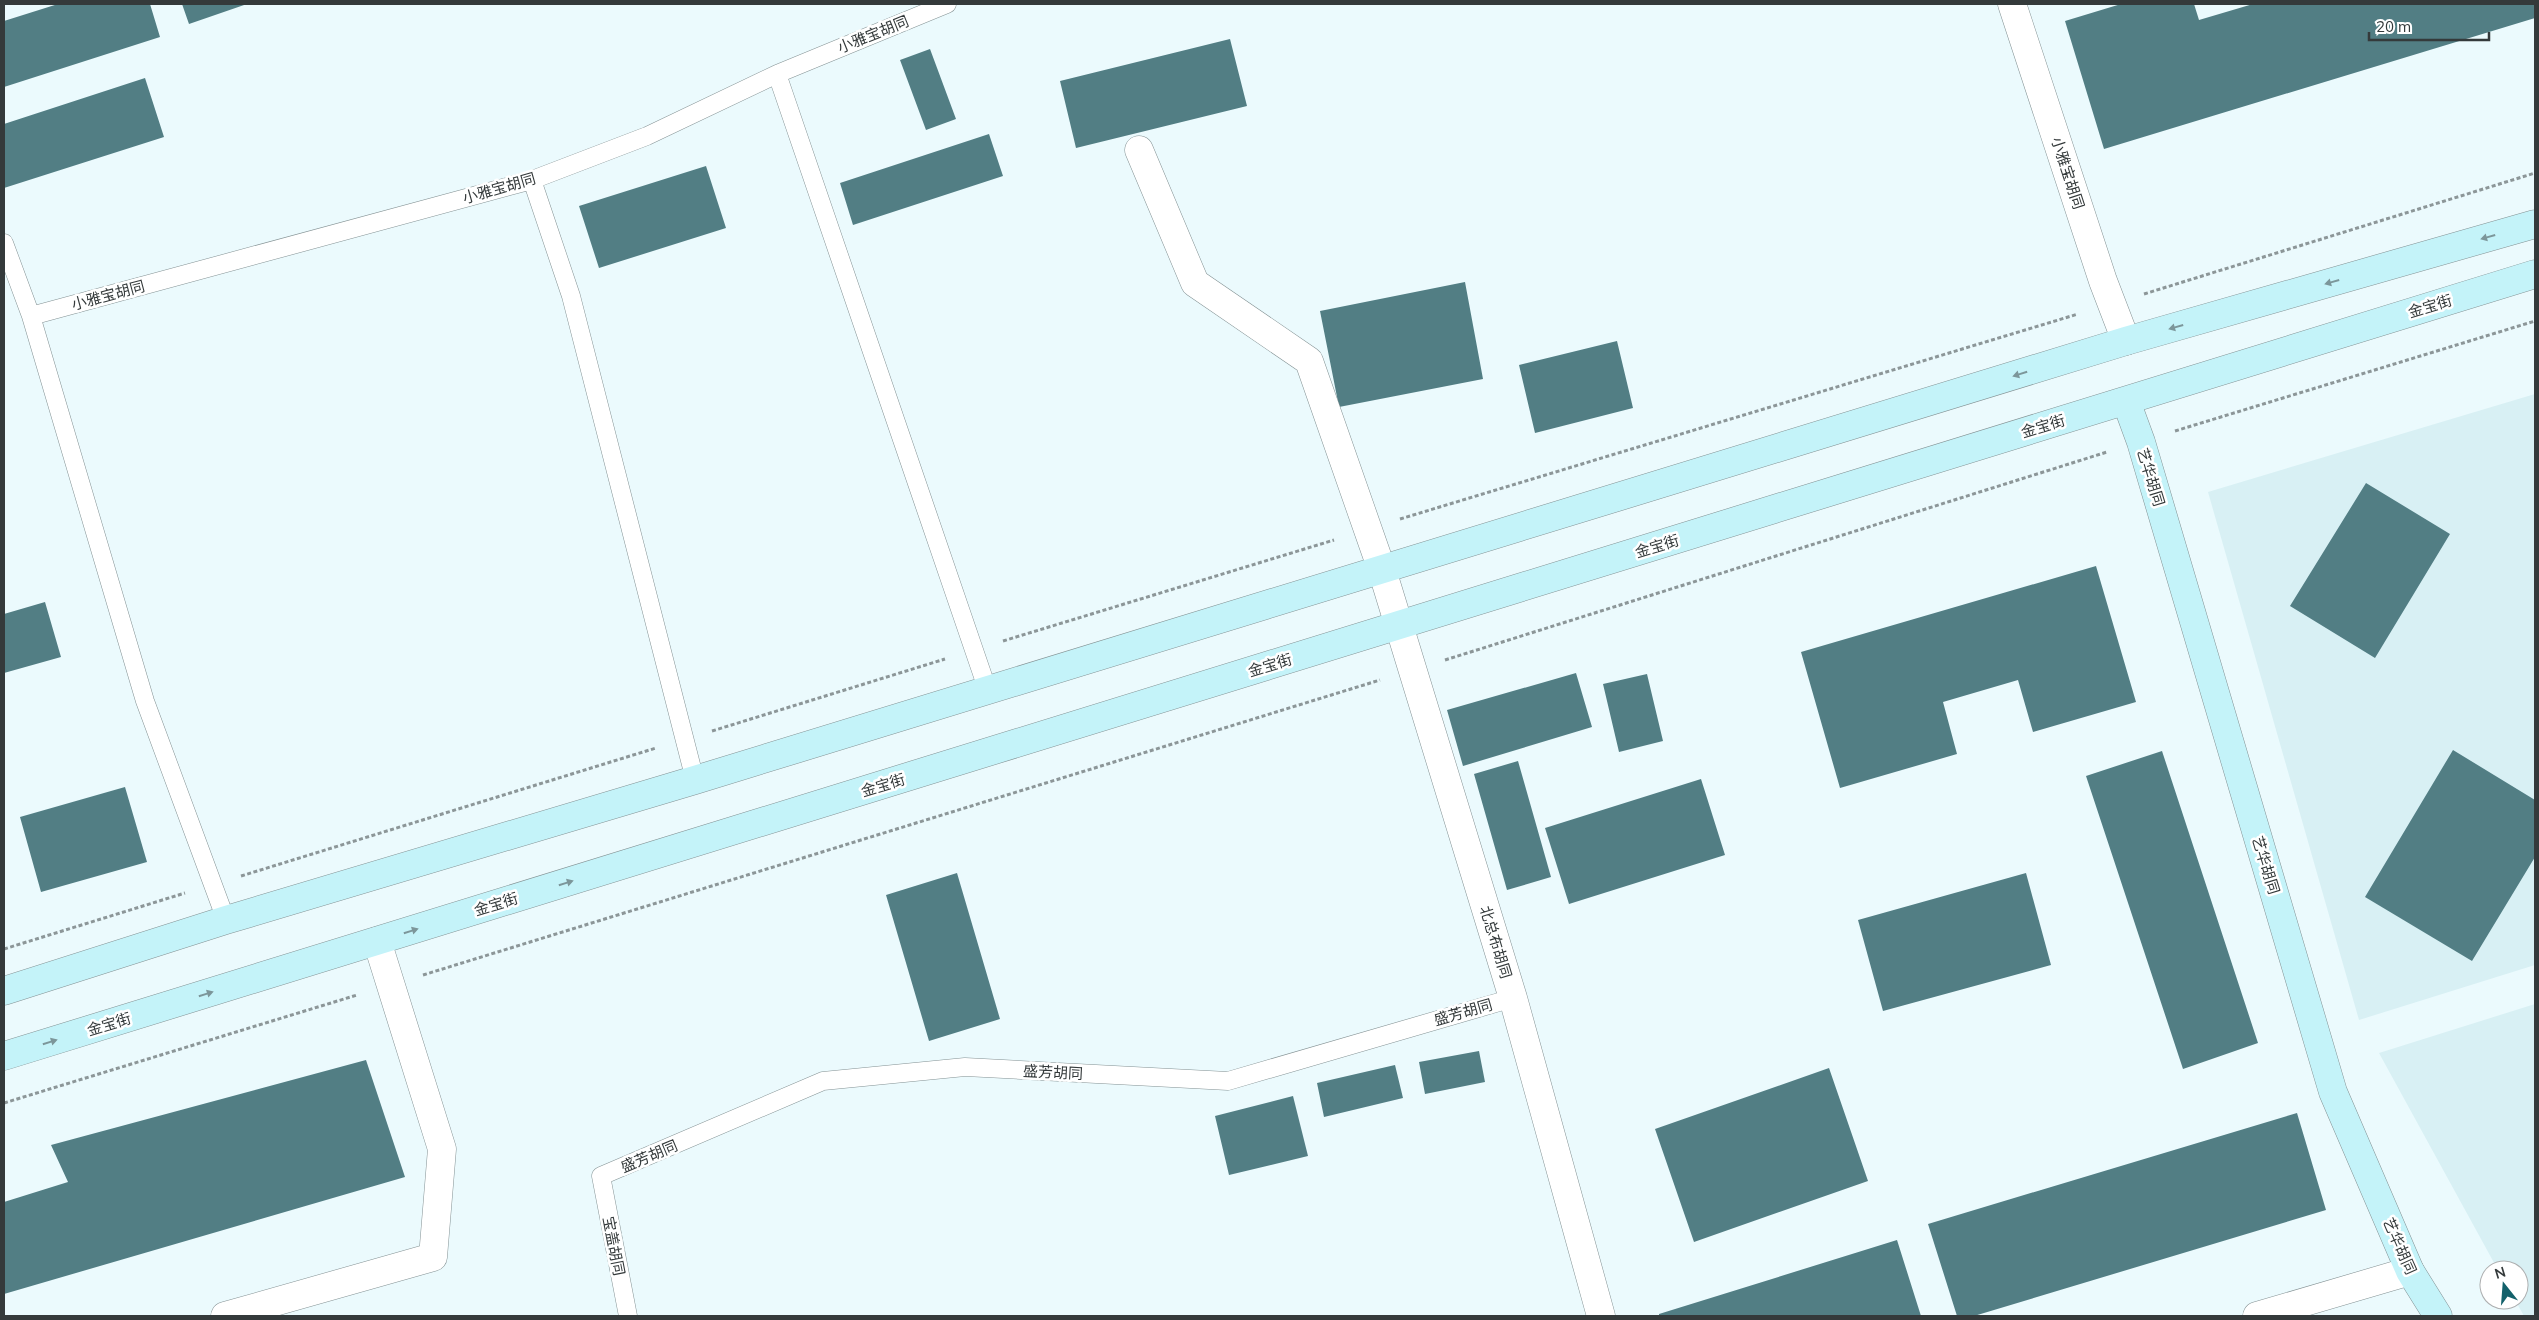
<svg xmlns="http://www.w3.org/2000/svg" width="2539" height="1320" font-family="Mulish,'Noto Sans SC',sans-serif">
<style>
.built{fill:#d8f0f4}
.building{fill:#527e84}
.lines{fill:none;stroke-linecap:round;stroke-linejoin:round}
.lane-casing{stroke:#849294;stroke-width:19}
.street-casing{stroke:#849294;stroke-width:29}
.secondary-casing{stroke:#849294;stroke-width:29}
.path{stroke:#8c9698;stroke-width:3;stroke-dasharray:4 2.5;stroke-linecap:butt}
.lane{stroke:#fff;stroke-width:18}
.street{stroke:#fff;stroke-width:28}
.secondary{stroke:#c4f3f9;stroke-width:28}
.oneway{fill:#7c969a}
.labels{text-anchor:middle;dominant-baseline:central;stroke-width:5;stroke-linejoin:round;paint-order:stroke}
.street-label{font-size:15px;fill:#343a3b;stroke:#fff}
</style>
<rect width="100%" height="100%" fill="#ebfafd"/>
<path class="built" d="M2535,394v571l-176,55 -151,-528z
M2535,1004v312h-11l-9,-16h4v-30h-21l-119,-217z"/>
<path class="building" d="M58,4h92l10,33 -156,50v-66z
M182,4h65l-58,20z
M2121,4h73l5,16 54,-16h282v14l-431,131 -39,-128z
M1230,39l17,67 -171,42 -16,-67z
M930,49l26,70 -30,11 -26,-70z
M145,78l19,59 -160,51v-64z
M989,134l14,42 -150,49 -13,-42z
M706,166l20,62 -127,40 -20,-62z
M1465,282l18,97 -144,28 -19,-96z
M1617,341l16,67 -98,25 -16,-68z
M2366,483l84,51 -75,124 -85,-52z
M2096,566l40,136 -103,30 -15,-52 -75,22 14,52 -117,34 -39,-136z
M45,602l16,55 -57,16v-59z
M1576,673l16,54 -129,39 -16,-56z
M1647,674l16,67 -44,11 -16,-68z
M2453,750l82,50v57l-63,104 -107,-64z
M2162,751l96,292 -75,26 -97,-293z
M1518,761l33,116 -44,13 -33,-116z
M1701,779l24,76 -156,49 -24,-76z
M125,787l22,75 -106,30 -21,-75z
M957,873l43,146 -71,22 -43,-146z
M2026,873l25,92 -168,46 -25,-91z
M1479,1051l6,31 -60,12 -6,-32z
M366,1060l39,117 -401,117v-92l64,-20 -17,-37z
M1395,1065l8,33 -79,19 -7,-34z
M1829,1068l39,113 -174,61 -39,-113z
M1293,1096l15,60 -79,19 -14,-59z
M2297,1113l29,97 -352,106h-17l-29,-92z
M1897,1240l24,76h-262v-2z"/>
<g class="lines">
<defs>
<path id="lane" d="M777,74l211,617
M532,180l39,116 124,484
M4,243l27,73 114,385 81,219
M31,316l501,-136 115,-44 130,-62 170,-70
M628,1316l-27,-140 222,-95 142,-14 263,14 285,-83"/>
<path id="street" d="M2012,4l91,277 23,60
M1139,150l56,133 114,78 73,209 131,428 88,318
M225,1316l208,-59 9,-108 -65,-208
M2257,1316l153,-45"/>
<path id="secondary" d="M2126,401l15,41 192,650 77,179 28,45
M4,991l222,-71 469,-140 1431,-439 409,-117
M4,1056l2531,-782"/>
</defs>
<use href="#lane" class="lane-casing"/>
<use href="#street" class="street-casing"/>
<use href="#secondary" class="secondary-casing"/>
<path class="path" d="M2144,294l391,-121
M2175,431l360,-110
M1400,519l678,-205
M1003,641l331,-101
M1445,660l662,-208
M712,731l233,-72
M241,876l415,-128
M4,949l181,-56
M423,975l957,-295
M4,1103l353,-108"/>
<use href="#lane" class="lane"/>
<use href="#street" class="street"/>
<use href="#secondary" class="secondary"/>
</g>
<defs><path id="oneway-solid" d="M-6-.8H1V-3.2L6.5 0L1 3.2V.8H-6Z" transform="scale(1.25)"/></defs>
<g class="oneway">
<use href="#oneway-solid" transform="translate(2488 237) rotate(164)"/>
<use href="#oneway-solid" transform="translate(2332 282) rotate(164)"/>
<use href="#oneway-solid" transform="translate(2176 327) rotate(164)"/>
<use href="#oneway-solid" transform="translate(2020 374) rotate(163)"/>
<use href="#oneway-solid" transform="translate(566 883) rotate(-17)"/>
<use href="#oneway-solid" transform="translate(411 931) rotate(-17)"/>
<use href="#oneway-solid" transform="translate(206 994) rotate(-17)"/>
<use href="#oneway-solid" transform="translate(50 1042) rotate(-17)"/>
</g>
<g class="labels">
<g class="street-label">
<text transform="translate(873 34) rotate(-22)">小雅宝胡同</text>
<text transform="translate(2068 173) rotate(72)">小雅宝胡同</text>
<text transform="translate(499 188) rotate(-16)">小雅宝胡同</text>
<text transform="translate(108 295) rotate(-15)">小雅宝胡同</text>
<text transform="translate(2430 306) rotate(-17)">金宝街</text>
<text transform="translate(2043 426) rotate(-17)">金宝街</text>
<text transform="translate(2151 477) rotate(73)">艺华胡同</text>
<text transform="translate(1657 546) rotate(-17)">金宝街</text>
<text transform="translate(1270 665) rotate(-17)">金宝街</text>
<text transform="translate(883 785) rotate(-17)">金宝街</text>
<text transform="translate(2266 865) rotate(73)">艺华胡同</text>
<text transform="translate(496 904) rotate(-17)">金宝街</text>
<text transform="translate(1496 942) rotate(73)">北总布胡同</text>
<text transform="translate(1463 1012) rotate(-16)">盛芳胡同</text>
<text transform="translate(109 1024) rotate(-17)">金宝街</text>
<text transform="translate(1053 1072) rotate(3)">盛芳胡同</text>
<text transform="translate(649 1156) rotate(-23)">盛芳胡同</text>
<text transform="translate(614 1246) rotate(79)">宝盖胡同</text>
<text transform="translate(2400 1246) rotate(66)">艺华胡同</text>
</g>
</g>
<rect width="2539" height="1320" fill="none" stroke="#343a3b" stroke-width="10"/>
<g transform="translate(2504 1285) rotate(343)"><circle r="24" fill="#ffffff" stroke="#aeb0b1"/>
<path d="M0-4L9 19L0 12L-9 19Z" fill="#13616b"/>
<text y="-8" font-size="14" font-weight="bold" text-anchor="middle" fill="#343a3b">N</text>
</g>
<path d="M2369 32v8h120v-8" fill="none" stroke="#343a3b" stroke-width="2.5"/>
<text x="2376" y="32" font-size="15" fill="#343a3b" stroke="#ffffff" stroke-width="4" paint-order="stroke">20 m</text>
</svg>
